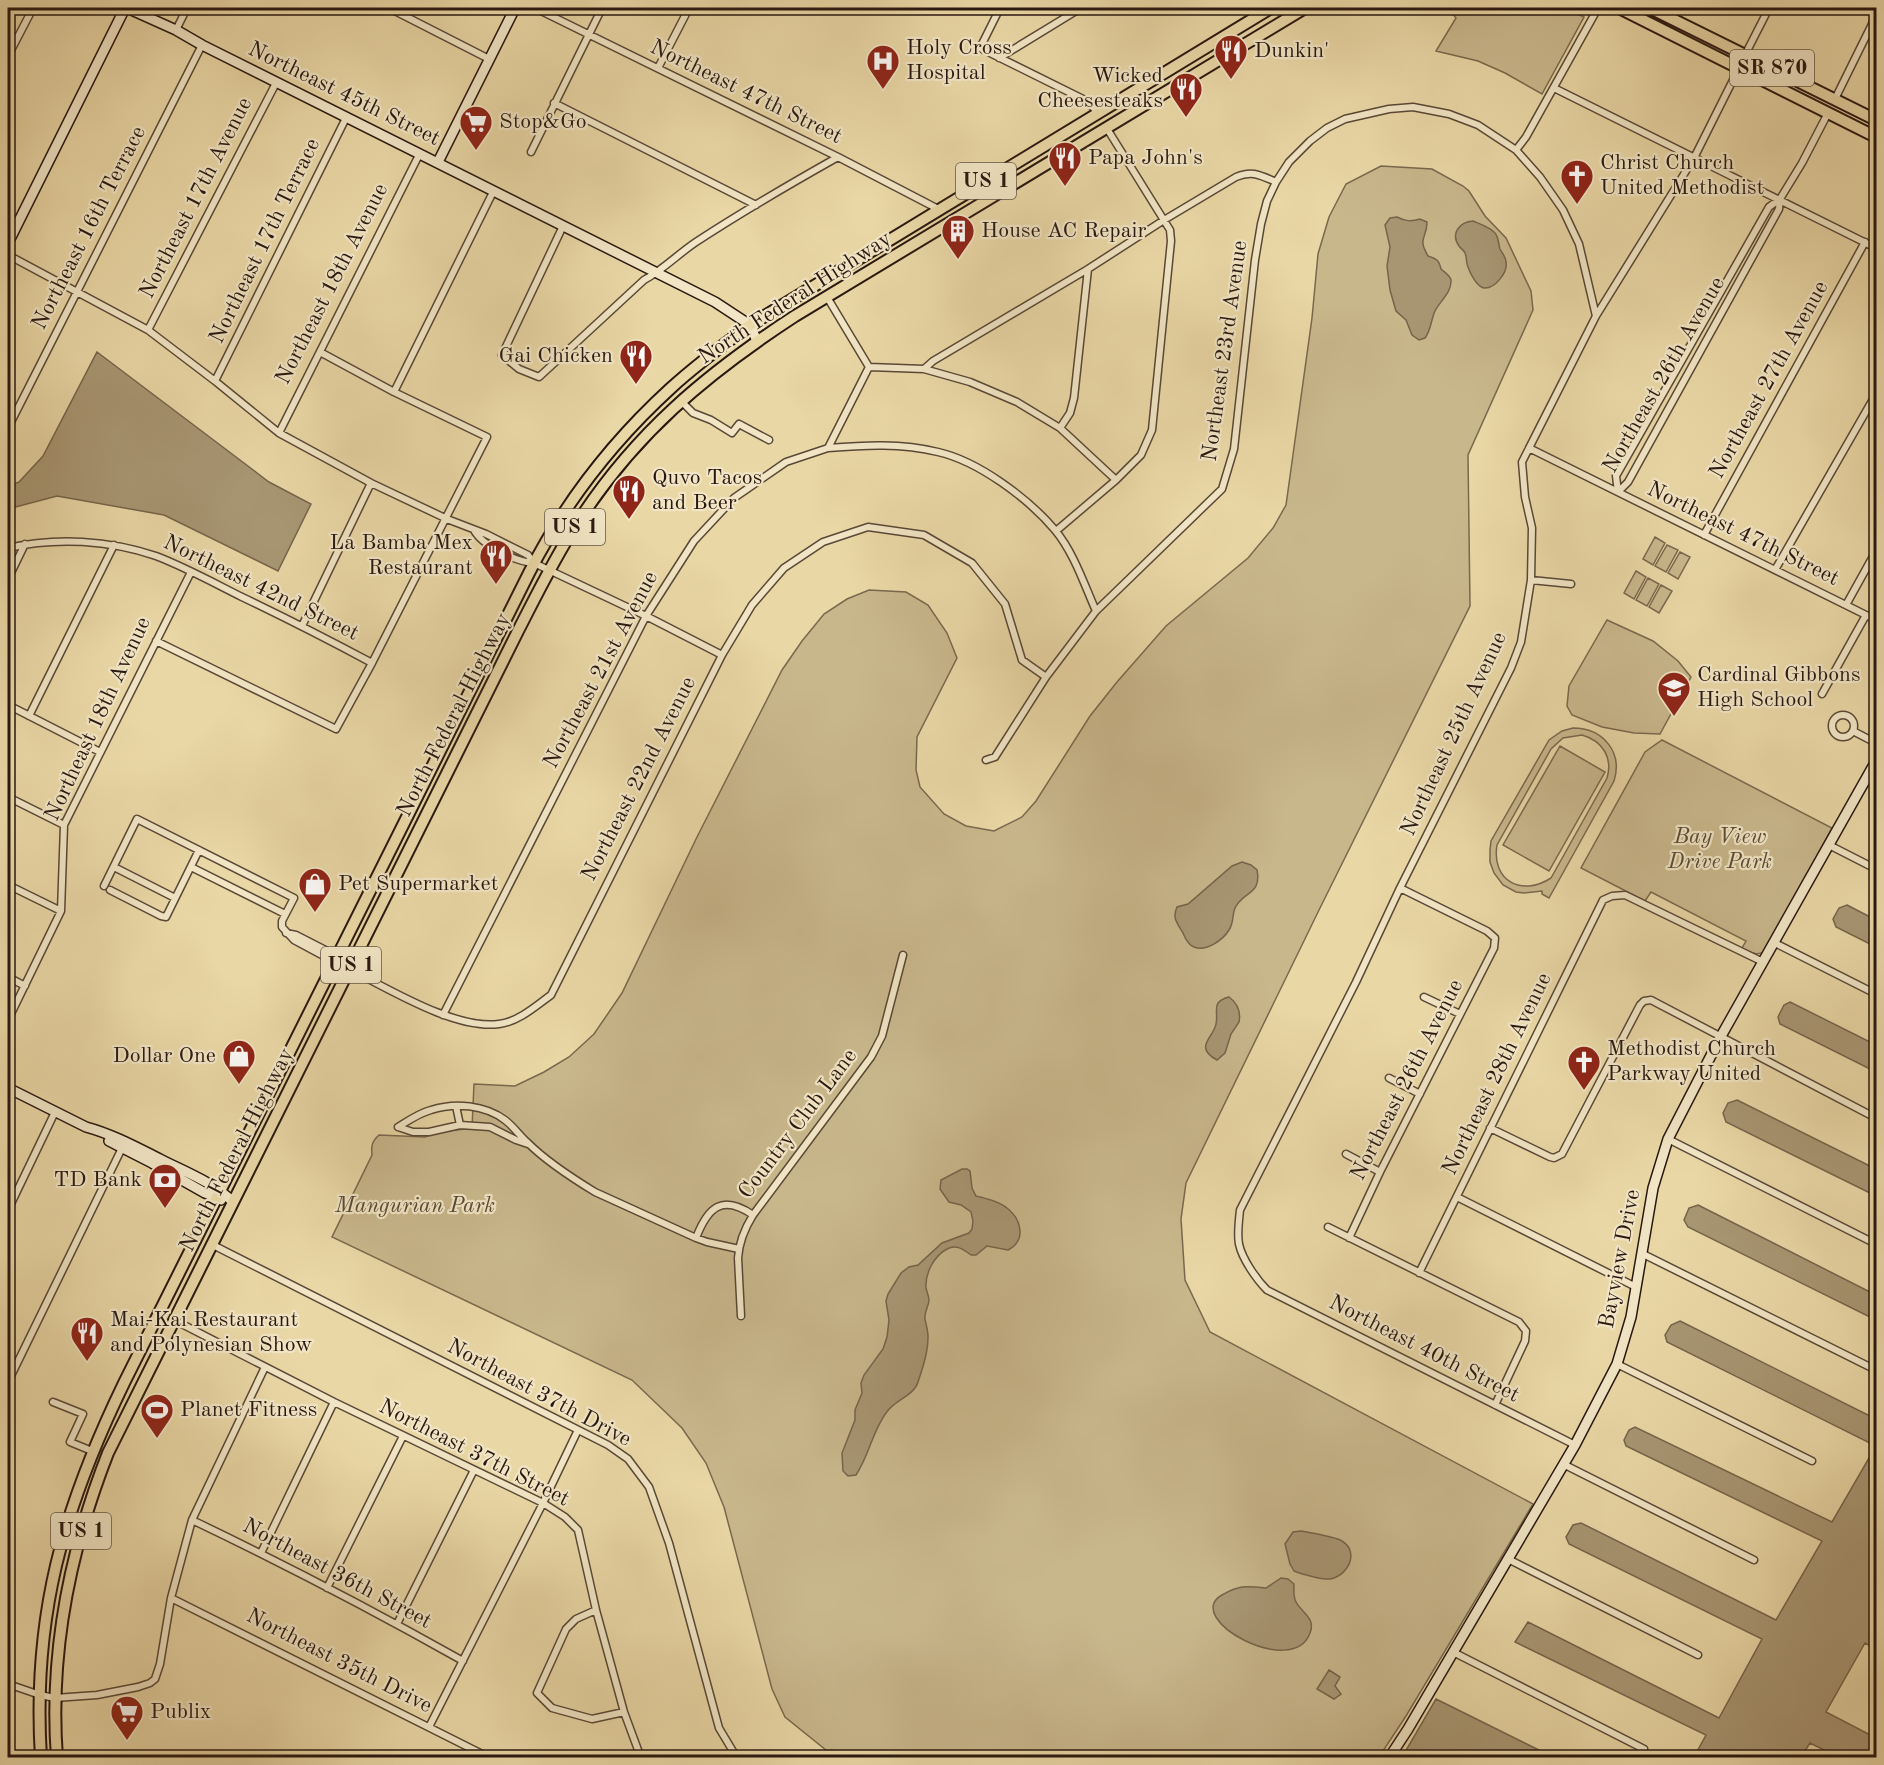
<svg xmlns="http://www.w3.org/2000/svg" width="1884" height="1765" font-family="'Old Standard TT',serif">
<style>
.green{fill:#c9b78c;stroke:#79684e;stroke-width:1.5;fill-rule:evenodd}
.water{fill:#a89673;stroke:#75644b;stroke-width:1.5}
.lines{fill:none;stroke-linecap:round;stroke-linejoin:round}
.street-casing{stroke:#594836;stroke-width:9}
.secondary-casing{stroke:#291810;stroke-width:12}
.primary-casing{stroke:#291810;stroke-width:14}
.street{stroke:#f1e5c5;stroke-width:6}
.secondary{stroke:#f1e5c5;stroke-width:9}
.primary{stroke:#ead7a6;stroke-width:10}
.labels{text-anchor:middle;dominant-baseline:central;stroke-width:4.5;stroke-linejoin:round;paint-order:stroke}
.shield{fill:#f1e5c5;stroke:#655646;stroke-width:1.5}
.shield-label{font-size:21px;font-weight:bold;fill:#291810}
.poi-label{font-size:22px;fill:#291810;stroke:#f1e5c5;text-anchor:start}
.street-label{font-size:22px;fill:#291810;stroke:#f1e5c5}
.park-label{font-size:22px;font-style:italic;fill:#594835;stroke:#f1e5c5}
</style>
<rect width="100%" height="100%" fill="#ead7a6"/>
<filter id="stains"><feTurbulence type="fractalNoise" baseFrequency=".00333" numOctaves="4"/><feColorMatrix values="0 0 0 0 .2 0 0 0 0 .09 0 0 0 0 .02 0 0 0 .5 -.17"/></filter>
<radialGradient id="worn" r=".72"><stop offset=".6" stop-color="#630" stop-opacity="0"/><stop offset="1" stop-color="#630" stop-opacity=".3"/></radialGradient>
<path class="green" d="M1448,8h117l19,9 -42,77 -37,-21 -27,-12 -42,-10 20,-33z
M1381,166l51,3 31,17 6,5 16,25 21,22 25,53 2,19 -65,145 2,151 -150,302 -134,275 -5,36 4,61 25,52 323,172 -127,212 -27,41 -412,1 -141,-8 -41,-33 -13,-28 -48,-182 -18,-44 -24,-35 -50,-48 -300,-143 40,-82c-1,-9 0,-14 7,-20l46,2 14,-5 33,-4 2,-44 41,2 29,-14 25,-15 25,-23 28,-41 75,-156 85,-167 20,-29 22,-27 23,-15 22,-9 37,2 22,13 19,28 10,25 -40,79 -1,33 4,17 24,27 22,12 28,5 28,-14 14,-16 54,-85 27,-34 49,-56 82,-68 25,-30 13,-23 26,-187 6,-64 11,-37 17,-33z
M1655,537l10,6 -12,22 -10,-6z
M1667,545l11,5 -12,22 -11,-6z
M1680,552l10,5 -12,22 -10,-6z
M1636,571l10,6 -12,22 -10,-6z
M1648,578l11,6 -12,22 -11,-6z
M1661,585l11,6 -13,22 -10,-6z
M1607,620l46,21 25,20 13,16 -31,57 -26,-1 -32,-6 -30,-12 -5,-9 2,-20z
M1573,728c30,0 50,24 41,53l-65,117 -7,-4v-3l-18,2 -8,-1 -13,-7 -9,-12 -4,-11v-12l1,-9 58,-101 13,-9zM1582,735c21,6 31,23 25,43l-56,100c-29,19 -60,3 -54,-33l54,-96 12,-11z
M1662,740l170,88 -67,123c-9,6 -15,1 -23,-3l4,-7 -95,-49 -6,9 -64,-33 64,-116z
M1560,746l45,26 -56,99 -46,-26z"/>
<path class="water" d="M1397,217c8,4 14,5 23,2l7,3c0,17 -10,15 1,34 9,3 11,4 13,13 3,3 9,6 10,11 1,12 -11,21 -16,31 -4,9 -4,19 -10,27l-6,2 -7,-5 -6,-15 -10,-9 -6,-21 -3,-24 3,-19 -5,-22 5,-7z
M1473,221c7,3 16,6 21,11 5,4 4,11 6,17 2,4 6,8 6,13 2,10 -11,27 -22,26 -7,-1 -14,-15 -16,-21 -2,-4 -1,-10 -3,-14 -1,-3 -4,-4 -6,-7 -9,-13 1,-24 14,-25z
M97,352l172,130 42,22 -33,67 -114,-56 -107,-19 -49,13v-23l11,-4 24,-26z
M1242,862l9,3 6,5c5,25 -14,21 -22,38 -3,7 -1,15 -6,22 -6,10 -23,22 -35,17 -6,-2 -9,-9 -11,-14 -6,-10 -11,-15 -6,-26l11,-3 44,-38z
M1847,905l29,15v27l-40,-20 -3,-8 6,-11z
M1229,997c8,6 12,15 10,25l-8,12 -6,19 -8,7c-24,-13 -3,-23 -1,-36 3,-13 -6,-22 13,-27z
M1790,1002l86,43v27l-96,-48 -2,-7 6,-12z
M1737,1100l139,69v27l-150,-74 -3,-9 5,-10z
M962,1169h5l3,2 2,17 4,8c9,2 23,5 31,12 14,11 20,32 1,42l-21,-4 -11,9h-5c-8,-6 -15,-11 -24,-6 -13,7 -22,24 -21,39 1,4 3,8 3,13 -1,6 -5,12 -4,18 1,6 3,11 3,18 0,15 -5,30 -10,45 -4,14 -24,18 -32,31 -14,19 -17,43 -30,62l-8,1 -5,-5 -1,-18 13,-33v-10l7,-17 -1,-10 3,-8 19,-26 4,-12 2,-17 -3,-19 2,-7 13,-21 8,-6 9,-2 24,-22 27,-10 3,-4 1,-8 -2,-9 -10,-7 -12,-3 -9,-13 1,-9z
M1698,1205l178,90v25l-188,-93 -4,-7 5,-12z
M1680,1321l196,98v230l-11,-6 -39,69 50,26v19h-38l-28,-14 -9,14h-107l12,-22 -191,-93 13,-20 191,96 43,-79 -193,-95 -3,-7 7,-12 8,-2 195,97 46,-79 -196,-95 -2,-6 5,-10 6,-3 197,95 44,-76 -209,-104 -2,-7 6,-10z
M1301,1531c7,1 38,7 41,10 18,11 6,35 -12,38 -7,1 -29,-5 -36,-8l-4,-7 -5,-20 8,-12z
M1281,1578l7,1 6,5c0,5 -1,13 2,18 6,11 20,16 14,31 -17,47 -129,-15 -88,-38 18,-10 23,-9 44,-7z
M1329,1670l11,7 -5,9 6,8 -7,5 -17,-10z
M1436,1699l117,58 -137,1 -11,-6z"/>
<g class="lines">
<defs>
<path id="street" d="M389,8l100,51
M535,8l303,149 102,53
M1000,8l-20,40 105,52 14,13
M1868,8l8,4
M176,30l11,-22
M1745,55l24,-47
M8,56l25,-48
M999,58l82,-50
M658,68l31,-60
M1554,88l322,160
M1835,99l41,-83
M554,103l202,102
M1516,150l10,-13 72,-129
M531,152l71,-144
M563,226l-61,129 17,14 20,8 105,-97c19,-10 34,-26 52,-38 46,-30 94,-58 142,-85
M8,255l140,75 67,51 64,52 92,50 76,36 39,15 42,21 6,8
M827,297l42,70
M148,330l128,-247
M869,367l55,2 46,13 47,20 43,26 56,52
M924,369l9,-8 155,-92 76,-49 72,-43c16,-7 24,-2 40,5l13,-20 21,-21 17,-13 18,-9 44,-10 24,-2 36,7 29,11 38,25 24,27 23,33 16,34 17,72
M215,381l131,-263
M394,392l100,-202
M681,401l12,12 18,7 21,13 7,-9 30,16
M8,428l194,-383
M1060,428l10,-15 4,-15 14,-129
M279,433l141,-280
M828,448c37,-3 73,-5 110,4 40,9 90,46 117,78 19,23 29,54 41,81
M1529,448l347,172
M1618,492l-2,-16 153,-269 11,-8 22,-36 26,-50
M1618,492l10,-10 151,-273 1,-10
M474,530c8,16 43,32 60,33l112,53 76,39
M1056,531l60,-51 25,-25 11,-25 19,-189 -1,-11 -64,-103
M1704,535l161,-293
M8,548c48,-11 101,-8 148,8 29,11 58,27 86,41 44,21 87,43 130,66
M1775,570l101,-176
M8,579l17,-35
M1531,580l40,4
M1846,605l30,-54
M302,626l69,-143
M156,641l180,88 36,-66 115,-226 -93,-45 -74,-40
M1822,694l44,-79
M8,705l92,47
M1832 726a11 11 0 1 1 22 0a11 11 0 1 1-22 0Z
M29,716l85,-171
M1853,731l23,12
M986,760l9,-3 51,-80 50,-66 126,-122 12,-40 21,-189 6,-36 6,-23 9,-19
M8,797l56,28
M1829,845l47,24
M114,867l61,31
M191,867l94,47
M8,885l53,26
M104,886l33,-67 157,79 -12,23v6l12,13 41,22
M110,890l51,26 5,1 33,-67
M286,933l10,2 41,21
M1775,943l101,51
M349,969c40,20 106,61 150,55 19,-2 37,-18 52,-29l171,-340 30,-50 32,-37 39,-26 45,-15 56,8 48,28 33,41 17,56 24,17
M8,977l17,9
M1424,997l36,17
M443,1015l203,-399 48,-75 40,-43 52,-36 42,-14 41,-81
M8,1020l53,-109 3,-86 127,-253
M1389,1078l31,16
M456,1106l4,19
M398,1127c10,-6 21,-14 33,-17 24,-8 54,-5 74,10 9,7 15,16 23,23 19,19 44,35 67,49l101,46 11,4 32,7
M398,1127l15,5h16l31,-7 30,2 26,13 12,4
M1490,1128l60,29 4,1 8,-4 78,-149 4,-4 7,-1 225,118
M1668,1139l208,105
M1346,1154l34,18
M1457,1197l179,90
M8,1210l47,-98
M1328,1227l191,95 7,9 -1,10 -30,64
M696,1238c12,-31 26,-44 57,-23
M1349,1238l31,-66 114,-224 1,-10 -8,-7 -87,-43
M211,1244l397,201 20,14 21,28 20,56 50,185 18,30
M1643,1254l229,114
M1419,1273l184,-373 9,-4 13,-1 138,67
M741,1316l-3,-58c1,-16 7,-30 15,-43l118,-158 11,-21 21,-81
M174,1320l160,82 209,101 22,14 13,13 18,80 28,102 17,46
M1617,1364l195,97
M8,1382l114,-234v-3
M53,1402l30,12 -13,28 22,9
M1575,1445l-308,-155c-10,-10 -25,-31 -28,-46 -2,-10 0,-24 1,-34l116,-228 44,-94 111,-220 10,-26 10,-62 1,-52 -7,-31 -3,-35 74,-146 98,-158 45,-90
M1563,1464l191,96
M192,1520c92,44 182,91 271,141
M261,1553l73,-151
M1508,1559l190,96
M327,1588l76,-152
M171,1598l319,160
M596,1610l-20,9 -10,10 -29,64 15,15 40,11 32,-7
M397,1624l77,-154
M1453,1652l191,97
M8,1684l32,11 15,3 42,-3 41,-8 12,-4 5,-4 5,-15 11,-66 21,-78 73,-153
M429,1727l114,-224 35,-73"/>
<path id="secondary" d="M127,8l49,22 26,15 513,257 35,23 7,16
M438,162l77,-154
M8,243l117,-235
M8,1088l78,39c26,7 50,20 74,32 25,13 53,23 73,43
M109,1141l43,22 53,30 16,7
M1389,1758l19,-29 167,-284 42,-81 14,-47 22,-129 15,-49 52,-101 156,-277"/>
<path id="primary" d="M1619,8l257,129
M1650,8l226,112
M41,1758c-9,-142 22,-249 83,-375l405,-810c35,-69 85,-133 142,-185 25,-23 52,-43 79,-63l521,-317
M57,1758c-8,-105 13,-208 51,-305l411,-824c18,-35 35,-70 57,-104 58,-91 130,-151 219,-209l510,-308"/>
</defs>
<use href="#street" class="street-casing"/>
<use href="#secondary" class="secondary-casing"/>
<use href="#primary" class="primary-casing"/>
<use href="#street" class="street"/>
<use href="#secondary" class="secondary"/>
<use href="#primary" class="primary"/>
</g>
<defs>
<symbol id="restaurant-pin" viewBox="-11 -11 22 30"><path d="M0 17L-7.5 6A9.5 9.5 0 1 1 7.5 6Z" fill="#8f2418" stroke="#f1e5c5"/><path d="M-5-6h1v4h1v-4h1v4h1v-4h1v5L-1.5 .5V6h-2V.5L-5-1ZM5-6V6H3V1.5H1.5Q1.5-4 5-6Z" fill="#fff"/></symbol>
<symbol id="hospital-pin" viewBox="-11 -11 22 30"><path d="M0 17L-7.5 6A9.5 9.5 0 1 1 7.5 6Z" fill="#8f2418" stroke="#f1e5c5"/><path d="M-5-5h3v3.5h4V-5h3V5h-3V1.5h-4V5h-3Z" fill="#fff"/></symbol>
<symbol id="supermarket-pin" viewBox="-11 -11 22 30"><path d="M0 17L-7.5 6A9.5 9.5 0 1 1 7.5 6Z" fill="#8f2418" stroke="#f1e5c5"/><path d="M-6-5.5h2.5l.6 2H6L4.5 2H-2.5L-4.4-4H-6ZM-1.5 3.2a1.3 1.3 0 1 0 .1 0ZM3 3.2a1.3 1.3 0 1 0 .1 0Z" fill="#fff"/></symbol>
<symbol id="church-pin" viewBox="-11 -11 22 30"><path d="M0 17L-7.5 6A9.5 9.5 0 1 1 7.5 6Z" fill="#8f2418" stroke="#f1e5c5"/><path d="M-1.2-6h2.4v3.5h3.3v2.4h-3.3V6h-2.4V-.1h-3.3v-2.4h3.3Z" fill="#fff"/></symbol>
<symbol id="building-pin" viewBox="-11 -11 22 30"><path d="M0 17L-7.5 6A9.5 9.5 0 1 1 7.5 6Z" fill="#8f2418" stroke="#f1e5c5"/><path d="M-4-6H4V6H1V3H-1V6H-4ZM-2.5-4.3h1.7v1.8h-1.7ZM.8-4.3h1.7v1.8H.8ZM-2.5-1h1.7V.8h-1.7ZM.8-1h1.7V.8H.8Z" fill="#fff"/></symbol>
<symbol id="school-pin" viewBox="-11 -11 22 30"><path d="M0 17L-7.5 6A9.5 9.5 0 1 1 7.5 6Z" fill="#8f2418" stroke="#f1e5c5"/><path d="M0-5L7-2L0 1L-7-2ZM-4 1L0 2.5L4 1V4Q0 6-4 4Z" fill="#fff"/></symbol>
<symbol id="shop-pin" viewBox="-11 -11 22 30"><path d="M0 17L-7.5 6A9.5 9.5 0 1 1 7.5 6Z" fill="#8f2418" stroke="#f1e5c5"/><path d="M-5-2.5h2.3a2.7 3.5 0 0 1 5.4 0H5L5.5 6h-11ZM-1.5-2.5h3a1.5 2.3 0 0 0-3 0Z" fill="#fff"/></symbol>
<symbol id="bank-pin" viewBox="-11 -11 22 30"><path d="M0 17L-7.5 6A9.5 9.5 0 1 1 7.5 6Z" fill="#8f2418" stroke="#f1e5c5"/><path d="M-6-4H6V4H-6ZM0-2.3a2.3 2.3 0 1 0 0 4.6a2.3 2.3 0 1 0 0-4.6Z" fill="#fff"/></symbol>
<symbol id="stadium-pin" viewBox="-11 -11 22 30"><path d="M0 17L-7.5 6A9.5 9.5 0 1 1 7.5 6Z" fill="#8f2418" stroke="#f1e5c5"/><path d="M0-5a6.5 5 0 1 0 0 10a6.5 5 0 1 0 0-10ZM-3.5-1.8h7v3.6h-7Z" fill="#fff"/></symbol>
</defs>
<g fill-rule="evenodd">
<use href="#restaurant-pin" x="1212" y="32" width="38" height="52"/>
<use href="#hospital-pin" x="864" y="42" width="38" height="52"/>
<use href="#restaurant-pin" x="1167" y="70" width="38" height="52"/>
<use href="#supermarket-pin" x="457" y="103" width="38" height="52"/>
<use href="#restaurant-pin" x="1046" y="139" width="38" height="52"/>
<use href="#church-pin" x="1558" y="157" width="38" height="52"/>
<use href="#building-pin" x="939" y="212" width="38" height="52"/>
<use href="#restaurant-pin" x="617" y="337" width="38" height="52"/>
<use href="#restaurant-pin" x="610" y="472" width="38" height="52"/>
<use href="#restaurant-pin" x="477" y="537" width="38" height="52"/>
<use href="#school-pin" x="1655" y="669" width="38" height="52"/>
<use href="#shop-pin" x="296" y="865" width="38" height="52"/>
<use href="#shop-pin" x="220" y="1037" width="38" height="52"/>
<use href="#church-pin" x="1565" y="1043" width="38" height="52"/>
<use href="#bank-pin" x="146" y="1161" width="38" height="52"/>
<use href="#restaurant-pin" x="68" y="1314" width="38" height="52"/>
<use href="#stadium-pin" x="138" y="1391" width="38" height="52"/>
<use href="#supermarket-pin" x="108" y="1693" width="38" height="52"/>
</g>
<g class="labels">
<g class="shield">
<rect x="1730" y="50" width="84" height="36" rx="4.5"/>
<rect x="956" y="163" width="60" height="36" rx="4.5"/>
<rect x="545" y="509" width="60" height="36" rx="4.5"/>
<rect x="321" y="947" width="60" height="36" rx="4.5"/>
<rect x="51" y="1513" width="60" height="36" rx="4.5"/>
</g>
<g class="shield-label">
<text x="1772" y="68">SR 870</text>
<text x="986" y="181">US 1</text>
<text x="575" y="527">US 1</text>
<text x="351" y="965">US 1</text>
<text x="81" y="1531">US 1</text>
</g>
<g class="poi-label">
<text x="906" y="48">Holy Cross<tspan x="906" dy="25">Hospital</tspan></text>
<text x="1254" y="51">Dunkin'</text>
<text x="1163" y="76" text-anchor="end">Wicked<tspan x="1163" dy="25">Cheesesteaks</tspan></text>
<text x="499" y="122">Stop&amp;Go</text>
<text x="1088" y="158">Papa John's</text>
<text x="1600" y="163">Christ Church<tspan x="1600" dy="25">United Methodist</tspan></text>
<text x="981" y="231">House AC Repair</text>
<text x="613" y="356" text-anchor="end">Gai Chicken</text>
<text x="652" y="478">Quvo Tacos<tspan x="652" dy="25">and Beer</tspan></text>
<text x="473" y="543" text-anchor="end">La Bamba Mex<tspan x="473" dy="25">Restaurant</tspan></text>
<text x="1697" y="675">Cardinal Gibbons<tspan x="1697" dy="25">High School</tspan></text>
<text x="338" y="884">Pet Supermarket</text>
<text x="1607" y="1049">Methodist Church<tspan x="1607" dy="25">Parkway United</tspan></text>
<text x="216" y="1056" text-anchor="end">Dollar One</text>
<text x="142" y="1180" text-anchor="end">TD Bank</text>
<text x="110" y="1320">Mai-Kai Restaurant<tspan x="110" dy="25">and Polynesian Show</tspan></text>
<text x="180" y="1410">Planet Fitness</text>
<text x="150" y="1712">Publix</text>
</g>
<g class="street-label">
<text transform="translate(746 92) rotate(26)">Northeast 47th Street</text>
<text transform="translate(344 94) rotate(26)">Northeast 45th Street</text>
<text transform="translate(196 198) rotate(-63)">Northeast 17th Avenue</text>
<text transform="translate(89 228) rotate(-63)">Northeast 16th Terrace</text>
<text transform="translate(265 241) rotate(-64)">Northeast 17th Terrace</text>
<text transform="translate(332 284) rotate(-63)">Northeast 18th Avenue</text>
<text transform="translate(795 298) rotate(-33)">North Federal Highway</text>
<text transform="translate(1225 351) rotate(-82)">Northeast 23rd Avenue</text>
<text transform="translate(1664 375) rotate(-60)">Northeast 26th Avenue</text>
<text transform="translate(1769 380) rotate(-61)">Northeast 27th Avenue</text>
<text transform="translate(1743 534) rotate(26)">Northeast 47th Street</text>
<text transform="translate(261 588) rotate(26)">Northeast 42nd Street</text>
<text transform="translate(601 670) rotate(-62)">Northeast 21st Avenue</text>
<text transform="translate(454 715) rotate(-63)">North Federal Highway</text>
<text transform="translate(98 719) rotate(-65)">Northeast 18th Avenue</text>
<text transform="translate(1454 734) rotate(-65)">Northeast 25th Avenue</text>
<text transform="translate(639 779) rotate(-63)">Northeast 22nd Avenue</text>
<text transform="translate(1497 1074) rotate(-64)">Northeast 28th Avenue</text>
<text transform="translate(1407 1080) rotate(-63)">Northeast 26th Avenue</text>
<text transform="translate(798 1124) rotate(-53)">Country Club Lane</text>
<text transform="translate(237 1150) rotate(-63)">North Federal Highway</text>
<text transform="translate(1620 1259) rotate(-79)">Bayview Drive</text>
<text transform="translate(1424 1349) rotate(27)">Northeast 40th Street</text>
<text transform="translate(539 1393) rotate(28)">Northeast 37th Drive</text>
<text transform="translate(474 1453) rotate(27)">Northeast 37th Street</text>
<text transform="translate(337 1574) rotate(28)">Northeast 36th Street</text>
<text transform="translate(339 1661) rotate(27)">Northeast 35th Drive</text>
</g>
<g class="park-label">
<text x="1720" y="837">Bay View<tspan x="1720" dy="25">Drive Park</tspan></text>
<text x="415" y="1206">Mangurian Park</text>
</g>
</g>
<rect width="1884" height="1765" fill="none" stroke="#ead7a6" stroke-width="30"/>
<rect x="9" y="9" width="1866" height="1747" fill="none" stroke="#291810" stroke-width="3"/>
<rect x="15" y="15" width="1854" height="1735" fill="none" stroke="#291810" stroke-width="1.5"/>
<rect width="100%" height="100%" filter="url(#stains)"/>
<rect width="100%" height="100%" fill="url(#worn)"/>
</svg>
